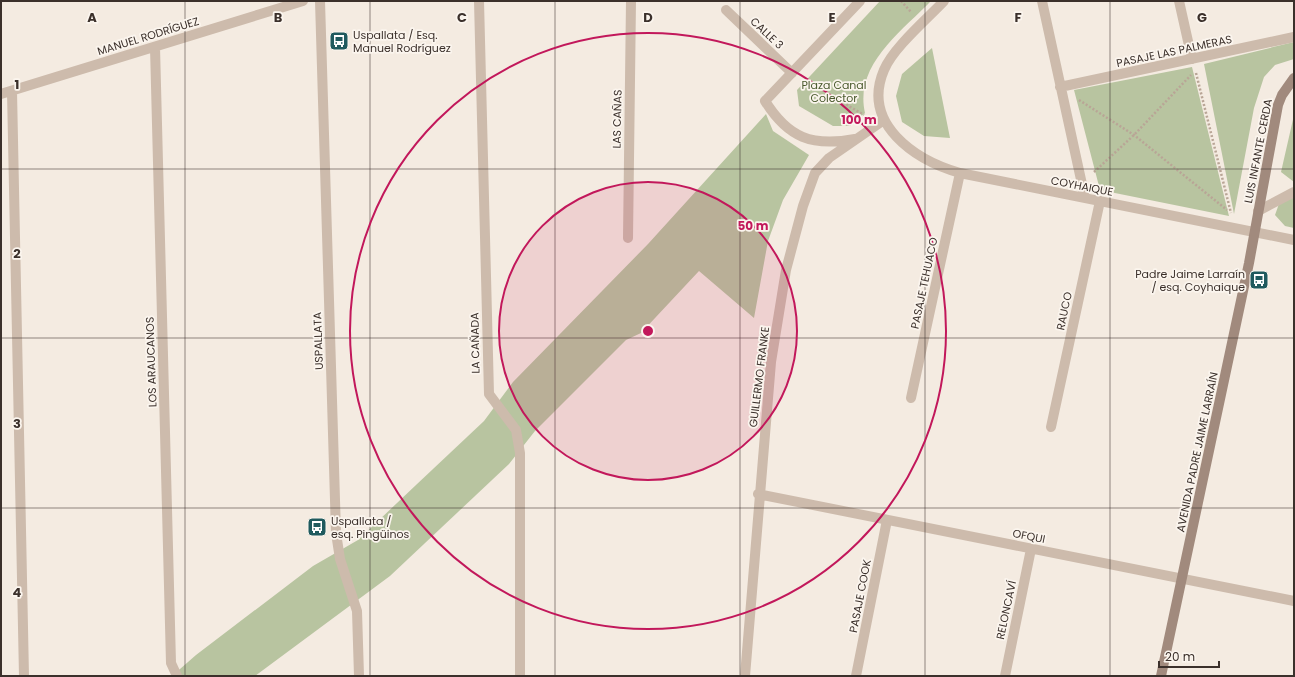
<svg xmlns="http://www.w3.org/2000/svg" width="1295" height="677" font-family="Poppins,sans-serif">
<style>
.green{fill:#b8c4a0}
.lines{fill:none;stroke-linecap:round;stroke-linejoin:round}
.path{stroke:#b9a596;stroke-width:2.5;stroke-dasharray:2 2;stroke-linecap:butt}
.lane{stroke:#cdbbac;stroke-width:10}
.street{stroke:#cdbbac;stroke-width:10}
.secondary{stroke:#a18a7d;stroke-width:10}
.grid{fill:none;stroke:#3b302b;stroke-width:1;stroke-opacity:0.55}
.ring{fill:none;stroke:#c2185b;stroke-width:2}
.labels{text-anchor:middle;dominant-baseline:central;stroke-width:3.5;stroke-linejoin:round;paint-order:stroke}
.street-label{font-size:11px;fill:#3b302b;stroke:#fbf5ee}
.poi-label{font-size:11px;fill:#3b302b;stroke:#fbf5ee;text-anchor:start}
.park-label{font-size:11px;fill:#4a5a2e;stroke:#fbf5ee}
.grid-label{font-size:13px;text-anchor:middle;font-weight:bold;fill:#3b302b;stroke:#fbf5ee;stroke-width:3.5;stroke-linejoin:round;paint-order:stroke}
.centre{fill:#c2185b;stroke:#fbf5ee;stroke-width:2}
.ring-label{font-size:12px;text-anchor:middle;font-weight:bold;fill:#c2185b;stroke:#fbf5ee;stroke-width:3.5;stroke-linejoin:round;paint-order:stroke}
</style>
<rect width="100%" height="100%" fill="#f4ebe1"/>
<path class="green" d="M880,1h51c-30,31 -77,64 -66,112l-15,13h-17l-34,-20 -2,-16z
M1294,42v17l-19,6 -11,12 -10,31 -20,106 -30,-150z
M932,48l18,90 -26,-2 -22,-14 -6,-26 6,-22z
M1192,67l37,149 -129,-26 -26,-100z
M766,114l7,17 36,24 -26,45 -15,41 -14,77 -55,-47 -58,62 -15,7 -91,91 -26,33 -119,112 -135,100h-83l24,-21 117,-89 45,-26 58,-55 68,-64 29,-39 135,-138z
M1294,115v67l-13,-10z
M1294,195v33l-9,-2 -10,-11 5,-14z"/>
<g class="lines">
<path class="path" d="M901,1l10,11
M1196,73l35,140
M805,80l59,35
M1079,100l55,35 93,75
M1094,172l40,-37 57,-60"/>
<path class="lane" d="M1258,211l36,-19"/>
<path class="street" d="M320,1l16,532 4,26 17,52 2,65
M479,1l10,393 27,36 4,23v223
M944,1c-17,18 -51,47 -60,69 -23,54 31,90 76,103l334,67
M1042,1l43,197
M1179,1l13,58
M726,10l66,63
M155,47l16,616 6,13
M1060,87l234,-50
M12,91l12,585
M1,94l302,-93
M855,139c-43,8 -67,-1 -90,-38l95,-100
M628,238l3,-237
M911,398l49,-225
M1051,427l49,-226
M758,494l536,107
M745,676l26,-314 15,-92 17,-64 12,-33 14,-15 55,-38
M856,676l31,-156
M1005,676l26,-127"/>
<path class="secondary" d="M1161,676l88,-413 29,-158 4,-10 12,-17"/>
</g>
<path class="grid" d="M185,1v675M370,1v675M555,1v675M740,1v675M925,1v675M1110,1v675M1,169h1293M1,338h1293M1,508h1293"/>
<circle cx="648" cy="331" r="149" fill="#c2185b" fill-opacity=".12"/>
<g class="ring">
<circle cx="648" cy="331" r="149"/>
<circle cx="648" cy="331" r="298"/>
</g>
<defs>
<symbol id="bus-square" viewBox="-11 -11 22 22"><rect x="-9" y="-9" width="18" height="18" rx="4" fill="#1f5a5e" stroke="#fbf5ee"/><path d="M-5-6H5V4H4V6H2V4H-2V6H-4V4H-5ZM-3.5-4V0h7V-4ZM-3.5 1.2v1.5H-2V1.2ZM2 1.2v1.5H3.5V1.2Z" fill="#fff"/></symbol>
</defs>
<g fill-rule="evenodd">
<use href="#bus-square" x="328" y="30" width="22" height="22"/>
<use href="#bus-square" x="1248" y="269" width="22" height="22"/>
<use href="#bus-square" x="306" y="516" width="22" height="22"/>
</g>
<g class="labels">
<g class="street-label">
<text transform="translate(767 33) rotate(43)">CALLE 3</text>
<text transform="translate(148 36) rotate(-17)">MANUEL RODRÍGUEZ</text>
<text transform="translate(1174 51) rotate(-12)">PASAJE LAS PALMERAS</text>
<text transform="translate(617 119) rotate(-89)">LAS CAÑAS</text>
<text transform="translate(1258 151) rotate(-79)">LUIS INFANTE CERDA</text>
<text transform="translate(1082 186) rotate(11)">COYHAIQUE</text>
<text transform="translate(924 283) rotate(-78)">PASAJE TEHUACO</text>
<text transform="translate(1064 311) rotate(-78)">RAUCO</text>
<text transform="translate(318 341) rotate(-92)">USPALLATA</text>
<text transform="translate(475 343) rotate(-91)">LA CAÑADA</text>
<text transform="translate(151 362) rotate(-92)">LOS ARAUCANOS</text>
<text transform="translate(759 377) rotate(-83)">GUILLERMO FRANKE</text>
<text transform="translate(1197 452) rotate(-78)">AVENIDA PADRE JAIME LARRAÍN</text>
<text transform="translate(1029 536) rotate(11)">OFQUI</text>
<text transform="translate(860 596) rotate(-79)">PASAJE COOK</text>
<text transform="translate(1006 610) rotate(-78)">RELONCAVÍ</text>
</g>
<g class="poi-label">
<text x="353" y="35">Uspallata / Esq.<tspan x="353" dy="13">Manuel Rodríguez</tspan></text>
<text x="1245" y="274" text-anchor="end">Padre Jaime Larraín<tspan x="1245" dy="13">/ esq. Coyhaique</tspan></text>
<text x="331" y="521">Uspallata /<tspan x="331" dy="13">esq. Pingüinos</tspan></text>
</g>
<g class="park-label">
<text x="834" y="85">Plaza Canal<tspan x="834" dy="13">Colector</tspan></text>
</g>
</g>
<g class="grid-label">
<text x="92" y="22">A</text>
<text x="278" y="22">B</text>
<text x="462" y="22">C</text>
<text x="648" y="22">D</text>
<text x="832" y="22">E</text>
<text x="1018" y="22">F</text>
<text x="1202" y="22">G</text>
<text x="17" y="89">1</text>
<text x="17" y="258">2</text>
<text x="17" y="428">3</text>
<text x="17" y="597">4</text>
</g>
<circle cx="648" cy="331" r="6" class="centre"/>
<g class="ring-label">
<text x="859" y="124">100 m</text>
<text x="753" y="230">50 m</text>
</g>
<rect width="1295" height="677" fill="none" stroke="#3b302b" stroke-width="4"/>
<path d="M1159 661v6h60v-6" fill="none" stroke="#3b302b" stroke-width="2"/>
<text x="1165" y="661" font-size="12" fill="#3b302b" stroke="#fbf5ee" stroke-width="3" paint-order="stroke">20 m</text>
</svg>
